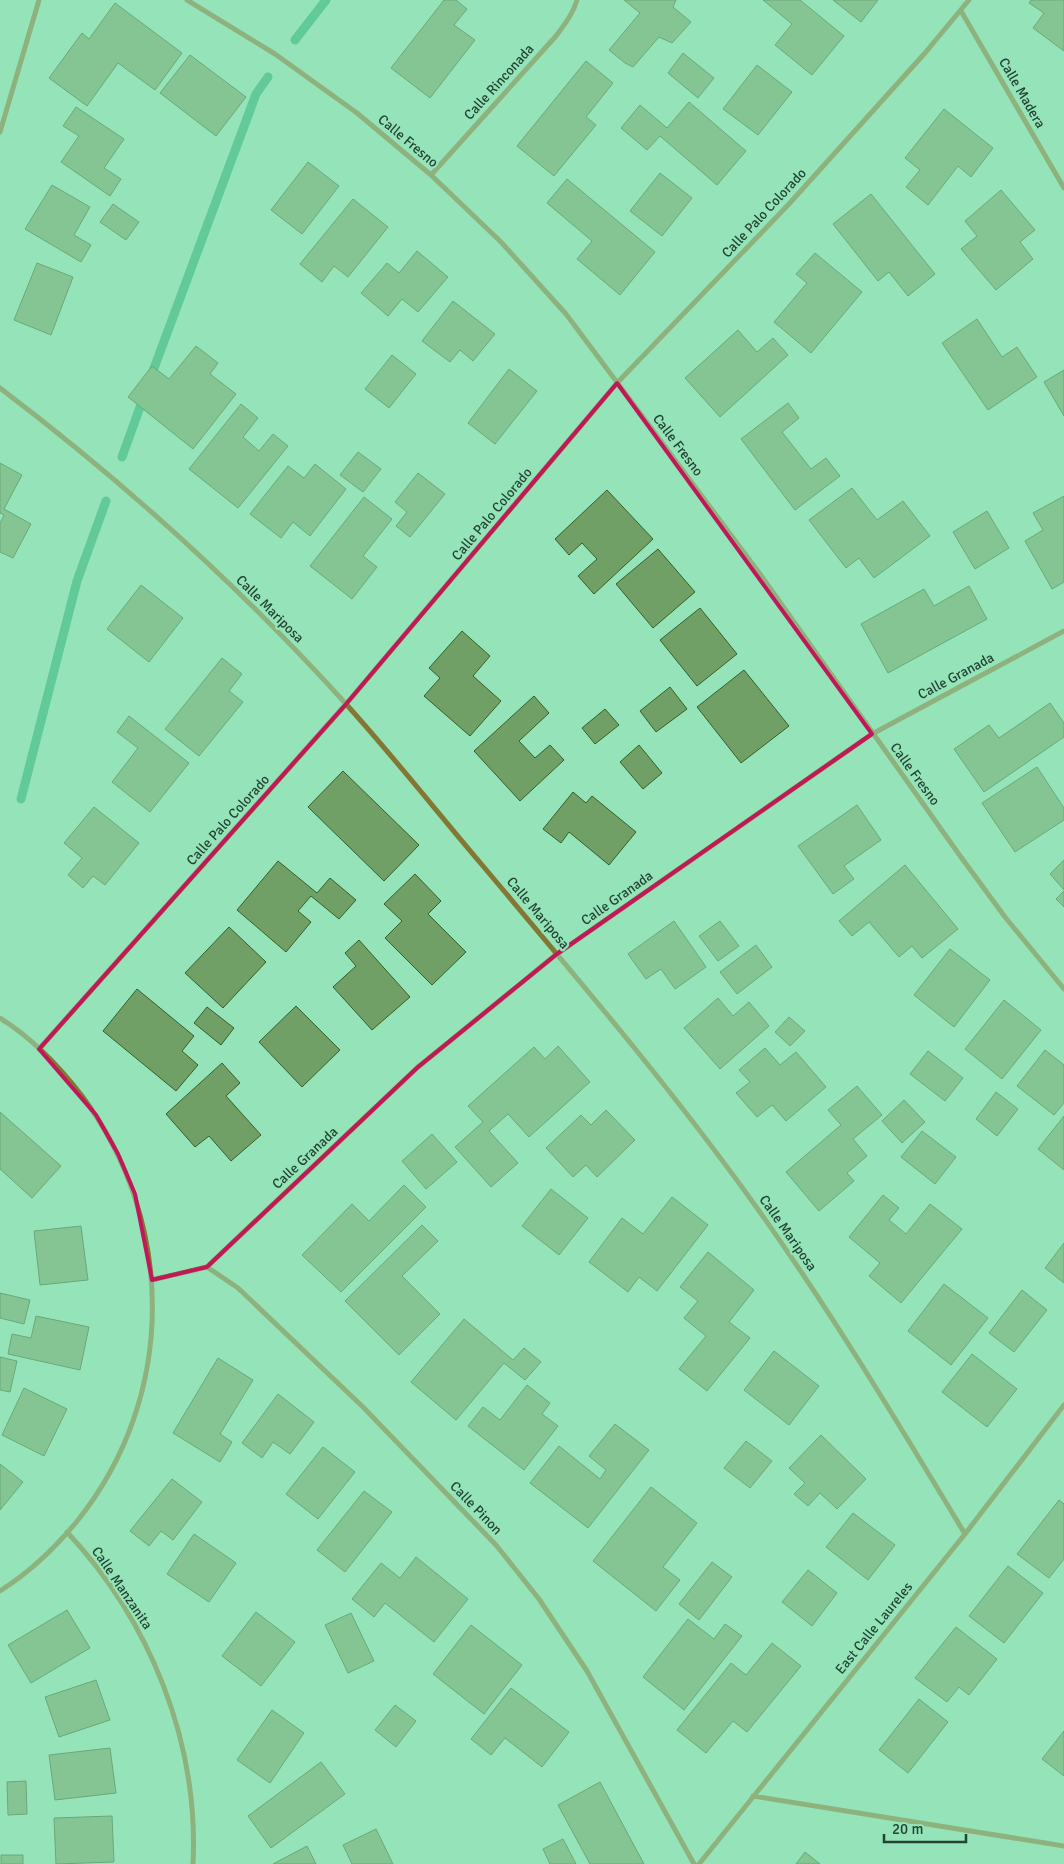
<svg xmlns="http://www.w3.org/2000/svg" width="1064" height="1864" font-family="Signika,sans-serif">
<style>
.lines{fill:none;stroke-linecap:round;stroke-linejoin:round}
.stream{stroke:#25a871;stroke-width:9}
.building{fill:#70a065;stroke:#336128}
.minor{stroke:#837734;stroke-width:5}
.marked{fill:none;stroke:#c2185b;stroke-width:4;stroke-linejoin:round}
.labels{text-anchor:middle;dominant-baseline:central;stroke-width:4.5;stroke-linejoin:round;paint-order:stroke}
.street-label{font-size:14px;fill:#234433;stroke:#95e4b9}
</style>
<rect width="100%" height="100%" fill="#95e4b9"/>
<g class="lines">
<path class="stream" d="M295,40l31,-40
M150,379l106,-285 12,-17
M122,457l22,-61
M21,799l56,-218 29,-80"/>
</g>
<path class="building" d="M444,0h12l11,9 -13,16 21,15 -45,58 -39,-30z
M624,0h52l-3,7 18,15 -19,21 -13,-6 -26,30 -8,-4 -16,-13 31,-37z
M763,0h37l44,36 -32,39 -37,-30 17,-21z
M833,0h45l-17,22z
M1031,0h33v51l-31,-23 11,-15 -15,-10z
M115,3l67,50 -27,37 -37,-27 -31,43 -38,-28 33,-45 7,6z
M683,53l31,25 -16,20 -30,-25z
M190,55l56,42 -30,39 -56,-43z
M586,61l27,22 -27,34 10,8 -42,51 -37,-30z
M757,65l35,27 -34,43 -35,-26z
M689,102l57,49 -29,34 -57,-49 -13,14 -26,-22 19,-23 27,23z
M76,107l48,32 -20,29 17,11 -11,17 -49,-34 18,-26 -16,-10z
M944,109l49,39 -22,29 -13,-11 -30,39 -22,-18 14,-17 -15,-12z
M308,162l31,24 -37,48 -31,-24z
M660,173l32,25 -30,38 -32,-25z
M567,179l88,73 -35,43 -43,-36 15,-18 -45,-38z
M52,185l38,22 -16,28 17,10 -10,17 -56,-33z
M1001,190l34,40 -15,12 13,17 -37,31 -35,-41 16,-13 -12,-15z
M871,194l64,80 -27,22 -19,-24 -11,9 -45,-57z
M353,199l35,28 -40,50 -14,-11 -12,16 -22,-18z
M113,204l26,18 -13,18 -26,-18z
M417,251l31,26 -30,35 -16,-13 -14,17 -27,-23 26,-30 12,10z
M815,253l47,39 -51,61 -37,-31 33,-39 -11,-9z
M37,263l36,14 -22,58 -37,-15z
M453,301l42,33 -22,27 -13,-11 -10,12 -28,-21z
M977,319l25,38 15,-10 20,30 -49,33 -46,-67z
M738,330l19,22 16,-14 15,17 -68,62 -35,-39z
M196,346l22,17 -8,11 26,20 -43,55 -65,-52 24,-31 17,13z
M392,355l24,19 -27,34 -24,-19z
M509,369l28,22 -42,53 -27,-21z
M1064,370v46l-20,-34z
M788,403l11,15 -17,14 29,37 15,-11 14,18 -45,34 -54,-71z
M241,404l17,14 -15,19 16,14 14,-17 15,12 -50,62 -49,-39z
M358,452l23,17 -18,23 -23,-17z
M0,463l22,12 -18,34 27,15 -18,34 -13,-6v-29l4,-8 -4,-2z
M315,464l31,25 -36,47 -17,-14 -12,16 -31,-24 38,-48 16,12z
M418,473l27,21 -35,43 -14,-11 11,-14 -12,-10z
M852,488l25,32 26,-19 27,35 -56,42 -15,-20 -13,10 -37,-48z
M607,490l46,49 -59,55 -16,-18 19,-17 -15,-16 -13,12 -14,-16z
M1064,496v86l-12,7 -27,-48 18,-11 -10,-17z
M364,497l28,22 -29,37 14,11 -25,32 -42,-33z
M987,511l22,37 -34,21 -22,-37z
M658,549l37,43 -42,36 -37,-44z
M141,585l42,33 -34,44 -42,-33z
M969,586l18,33 -99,54 -27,-49 63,-35 10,17z
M700,608l37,46 -40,32 -37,-46z
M462,631l28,25 -17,20 28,25 -31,35 -46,-40 16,-18 -11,-10z
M222,658l20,16 -13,17 14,11 -44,54 -34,-27z
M744,670l45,56 -48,37 -44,-56z
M670,687l17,22 -31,23 -16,-21z
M534,696l15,17 -30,28 16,17 15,-13 14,15 -44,41 -46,-50z
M1050,703l14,20v14l-80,55 -30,-43 35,-24 10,13z
M605,709l14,16 -24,19 -13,-16z
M129,716l60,47 -39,49 -38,-30 26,-34 -21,-16z
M639,745l23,28 -19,16 -23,-27z
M1037,767l27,41v12l-49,32 -33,-49z
M343,771l76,74 -35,36 -76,-74z
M573,792l13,11 6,-7 44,36 -27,33 -40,-33 -8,11 -18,-14z
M857,805l24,35 -37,26 10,13 -21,15 -35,-48z
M94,807l45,36 -34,42 -12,-9 -10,12 -15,-13 14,-17 -18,-15z
M1064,860v30l-14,-16z
M278,861l39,32 13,-15 26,22 -17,19 -28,-23 -13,15 13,11 -25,30 -49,-42z
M905,865l53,64 -36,29 -10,-12 -13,11 -30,-35 -17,14 -13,-15z
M415,874l26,27 -13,13 38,38 -34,33 -47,-47 17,-17 -18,-17z
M1064,891v16l-8,-8z
M674,921l32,46 -31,22 -14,-20 -15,10 -18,-25z
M720,921l19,25 -21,15 -19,-25z
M229,927l37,35 -43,46 -38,-35z
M359,940l51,57 -38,33 -39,-43 23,-21 -11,-13z
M756,945l16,22 -35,27 -17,-22z
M950,949l40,31 -36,47 -40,-32z
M137,989l57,47 -12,15 16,14 -22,26 -73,-60z
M718,998l15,18 16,-14 20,24 -49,43 -36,-41z
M1004,1000l37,30 -39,49 -37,-30z
M296,1006l44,44 -38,37 -43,-45z
M207,1007l27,21 -13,17 -27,-22z
M789,1017l16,14 -15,15 -15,-14z
M558,1046l32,36 -61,55 -21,-23 -19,17 29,32 -27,24 -36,-40 28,-25 -15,-16 66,-59 11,12z
M765,1048l15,17 16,-13 30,35 -40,34 -14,-16 -15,12 -21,-24 14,-11 -11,-12z
M1045,1050l19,15v38l-10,12 -37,-29z
M928,1051l35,27 -18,23 -35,-27z
M222,1063l18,20 -14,13 35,39 -30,26 -22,-25 -14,11 -29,-33z
M857,1086l25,29 -29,24 14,17 -20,17 7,8 -35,30 -33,-39 55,-47 -13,-15z
M996,1092l22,17 -21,27 -21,-17z
M904,1100l21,22 -23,21 -20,-22z
M606,1110l29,30 -38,37 -11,-12 -13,12 -27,-29 35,-33 10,10z
M0,1112l61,54 -29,32 -32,-29z
M1064,1116v54l-26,-21z
M922,1131l34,26 -21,27 -34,-27z
M432,1134l25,28 -31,27 -24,-28z
M404,1185l22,22 -85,85 -39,-37 50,-51 17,17z
M551,1189l37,29 -29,37 -37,-29z
M883,1195l16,13 -10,12 17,14 24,-30 32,25 -61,74 -32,-27 11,-13 -31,-26z
M672,1197l36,28 -51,66 -18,-14 -11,15 -39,-30 33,-44 21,16z
M422,1225l16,16 -36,35 38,38 -41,41 -54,-54z
M81,1226l7,54 -48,5 -6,-54z
M1064,1243v40l-19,-15z
M708,1252l46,38 -25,32 21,16 -43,53 -28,-22 27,-33 -22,-18 14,-17 -18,-14z
M944,1284l44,34 -37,47 -43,-34z
M1022,1290l25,20 -33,42 -25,-19z
M0,1293l30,7 -6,24 -24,-6z
M36,1316l53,11 -9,43 -72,-16 4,-20 19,4z
M464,1319l49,41 11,-12 17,14 -16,18 -21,-17 -48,57 -45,-38z
M774,1351l45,35 -30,39 -45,-35z
M972,1354l45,35 -30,38 -45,-35z
M0,1357l17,4 -7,31 -10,-2z
M218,1358l35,22 -33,54 12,8 -12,20 -47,-29z
M527,1385l23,18 -8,11 16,12 -34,44 -56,-44 15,-19 17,13z
M24,1388l43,21 -23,47 -42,-21z
M278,1394l36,28 -24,32 -17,-12 -11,16 -20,-15z
M615,1424l34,26 -61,78 -58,-45 29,-37 41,33 6,-9 -17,-14z
M821,1435l45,44 -29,30 -17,-16 -12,13 -14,-12 11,-11 -16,-15z
M746,1441l26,20 -22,27 -26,-20z
M323,1447l32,25 -37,47 -32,-25z
M0,1464l23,18 -23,28z
M172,1479l30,23 -29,38 -12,-9 -12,15 -19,-15z
M651,1487l46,36 -34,44 17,13 -24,31 -63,-50z
M364,1491l28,21 -47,60 -28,-22z
M1059,1500l5,4v55l-15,19 -32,-24z
M853,1513l42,32 -27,35 -42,-33z
M194,1534l42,29 -27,39 -42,-28z
M416,1557l52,42 -34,43 -49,-39 -11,14 -22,-18 29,-36 19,15z
M712,1562l20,15 -33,43 -20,-16z
M1008,1566l35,27 -39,50 -35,-27z
M808,1570l29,23 -25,33 -30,-24z
M67,1610l23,38 -59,35 -23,-38z
M256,1612l39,30 -34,44 -39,-30z
M351,1613l23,48 -26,12 -23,-48z
M688,1619l26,20 11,-15 17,12 -58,74 -41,-33z
M471,1625l51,40 -38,49 -51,-40z
M956,1627l41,32 -28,36 -10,-8 -12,15 -32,-24z
M772,1643l29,23 -54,66 -14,-11 -27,32 -29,-23 54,-67 15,12z
M96,1680l14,40 -51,17 -14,-40z
M511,1688l58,44 -27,35 -37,-29 -14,17 -20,-16z
M919,1699l29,23 -40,51 -29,-23z
M395,1705l21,16 -20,26 -21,-17z
M272,1710l32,23 -34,50 -33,-23z
M1064,1731v45l-22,-17z
M110,1748l6,45 -61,7 -6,-45z
M321,1762l24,32 -74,54 -23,-32z
M26,1781l1,33 -19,1 -1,-33z
M600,1782l44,82h-54l-32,-59z
M112,1816l2,46 -58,2 -2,-46z
M376,1829l17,35h-41l-9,-19z
M563,1839l13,25h-26l-7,-15z
M307,1846l9,18h-43z
M805,1852l15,12h-24z
M1,1855h22v9h-22z"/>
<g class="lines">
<path class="minor" d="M187,0l88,54 82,59 74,62 70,67 65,72 194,260 198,279 47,64 59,72
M961,11l103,177
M0,132l39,-132
M431,175l125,-139c8,-11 17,-22 21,-36
M0,388c124,94 241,200 346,316 47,52 91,108 137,162 94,112 189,223 274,342 75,105 141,215 208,326
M0,1018c32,20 59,48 82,78 94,126 95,300 -4,424 -22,27 -48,52 -78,71
M39,1049l307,-345 271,-321 172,-179 136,-151 44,-53
M207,1267l210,-199 140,-114 315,-220 192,-103
M152,1280l55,-13 31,21 125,119 133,138 43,54 48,72 107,193
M67,1532c83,89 132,210 126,332
M753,1796l311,50
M699,1864l266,-330 99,-129"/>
</g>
<path d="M0 0H1064V1864H0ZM617,383l255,351 -315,220 -140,114 -210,199 -55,13 -17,-86 -17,-40 -22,-39 -57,-66 307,-345z" fill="#95e4b9" fill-opacity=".55" fill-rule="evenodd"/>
<path class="marked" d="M617,383l255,351 -315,220 -140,114 -210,199 -55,13 -17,-86 -17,-40 -22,-39 -57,-66 307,-345z"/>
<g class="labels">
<g class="street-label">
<text transform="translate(499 82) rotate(-48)">Calle Rinconada</text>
<text transform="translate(1022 93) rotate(60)">Calle Madera</text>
<text transform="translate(408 141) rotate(40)">Calle Fresno</text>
<text transform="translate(764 213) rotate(-47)">Calle Palo Colorado</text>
<text transform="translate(678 445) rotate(53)">Calle Fresno</text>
<text transform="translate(492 514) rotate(-50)">Calle Palo Colorado</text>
<text transform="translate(270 609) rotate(45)">Calle Mariposa</text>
<text transform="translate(956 676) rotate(-28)">Calle Granada</text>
<text transform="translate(915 774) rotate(54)">Calle Fresno</text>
<text transform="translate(228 820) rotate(-48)">Calle Palo Colorado</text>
<text transform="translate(617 898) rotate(-35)">Calle Granada</text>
<text transform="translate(538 913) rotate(50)">Calle Mariposa</text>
<text transform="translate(305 1158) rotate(-43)">Calle Granada</text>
<text transform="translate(788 1233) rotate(55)">Calle Mariposa</text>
<text transform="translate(476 1508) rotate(46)">Calle Pinon</text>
<text transform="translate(122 1588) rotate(56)">Calle Manzanita</text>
<text transform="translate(874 1628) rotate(-51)">East Calle Laureles</text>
</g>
</g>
<path d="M884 1834v8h82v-8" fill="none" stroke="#234433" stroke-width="2.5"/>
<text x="892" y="1834" font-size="15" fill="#234433" stroke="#95e4b9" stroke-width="4" paint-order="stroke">20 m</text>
</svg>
